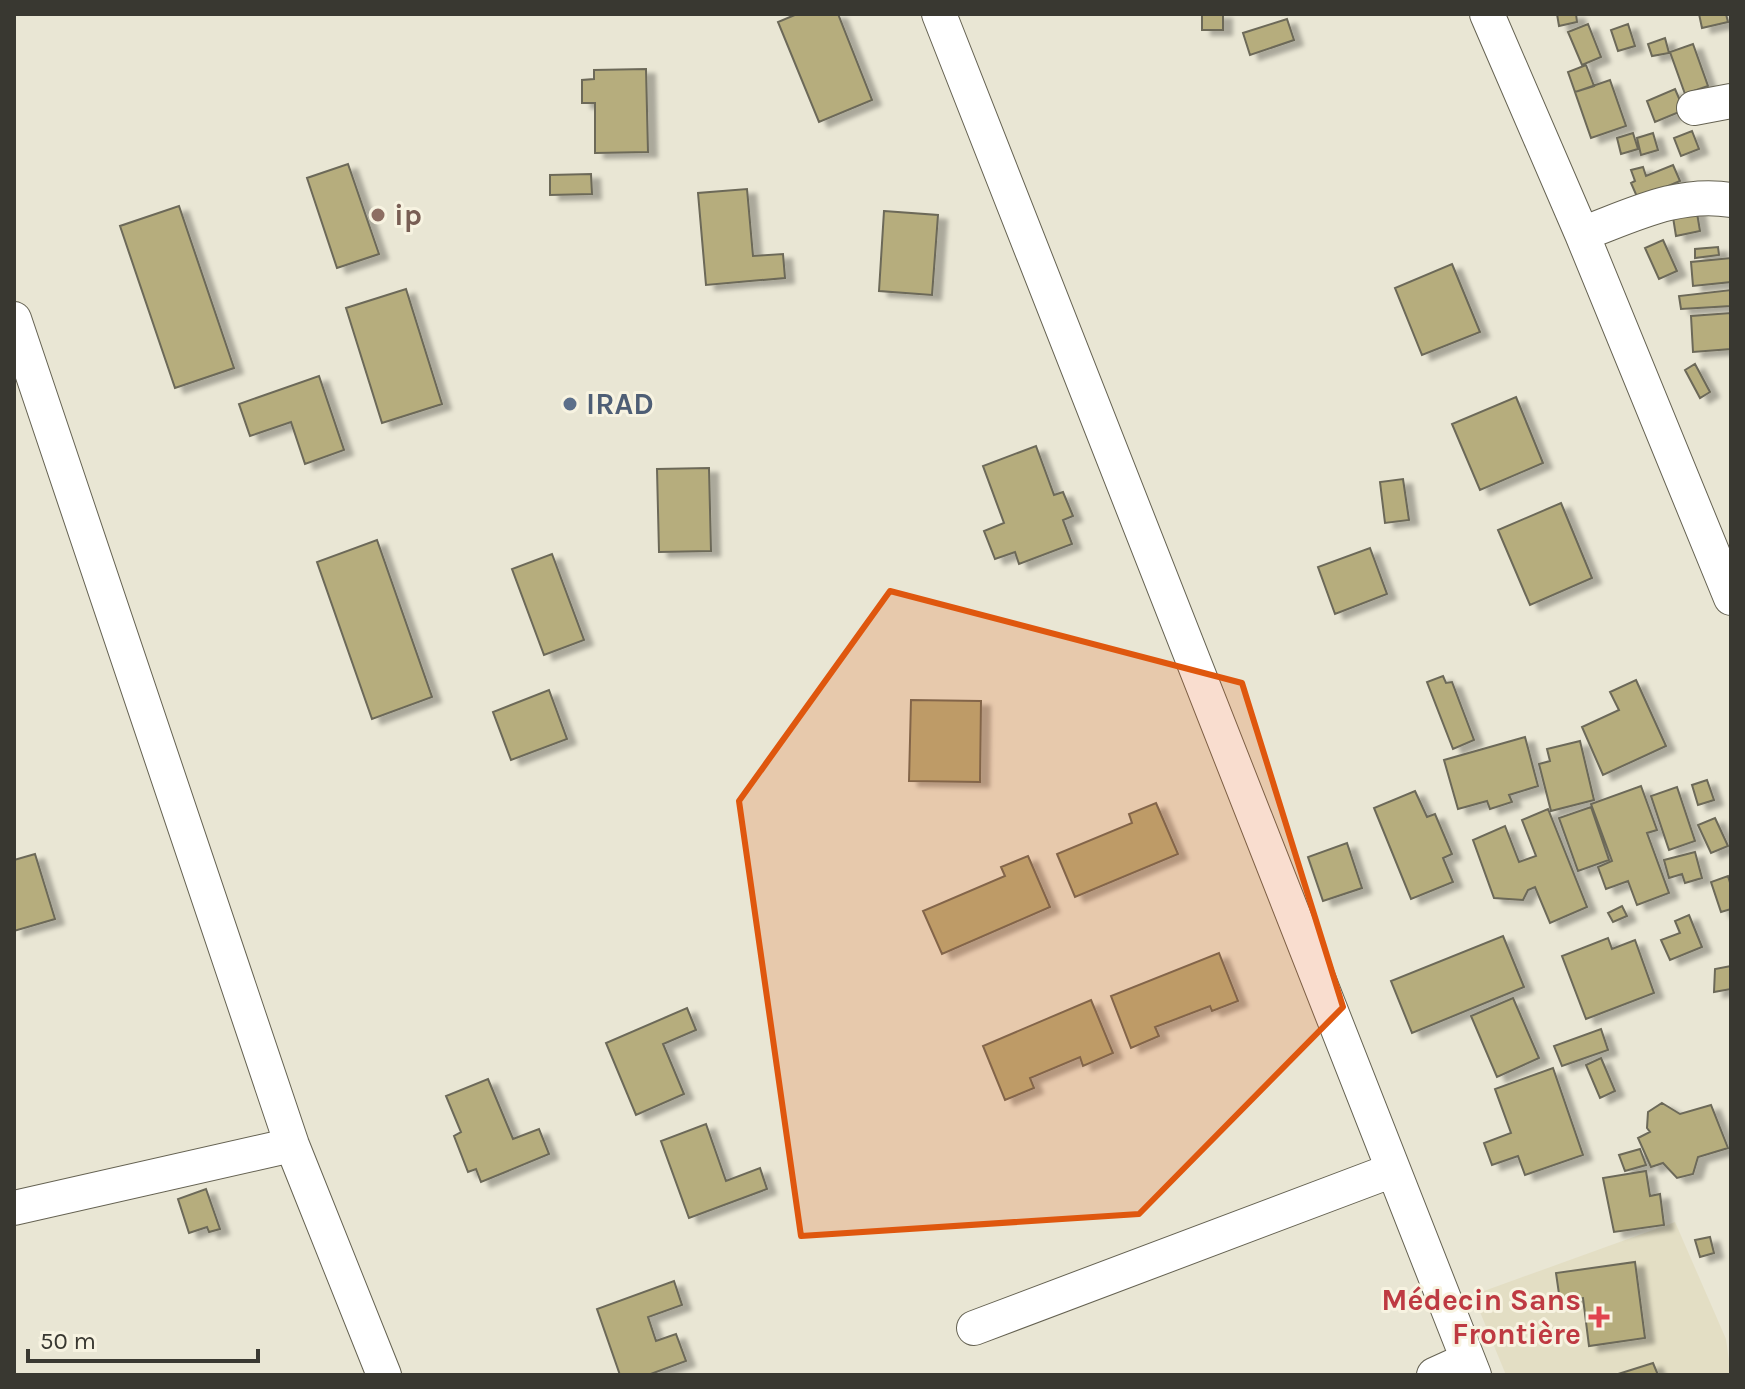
<svg xmlns="http://www.w3.org/2000/svg" width="1745" height="1389" font-family="Karla,sans-serif">
<style>
.built{fill:#e3dec4}
.building{fill:#b6ad7d;stroke:#6c6959;stroke-width:2;filter:url(#shadow)}
.lines{fill:none;stroke-linecap:round;stroke-linejoin:round}
.minor-casing{stroke:#656252;stroke-width:36}
.minor{stroke:#fff;stroke-width:34}
.marked{fill:#df570e;fill-opacity:0.2;stroke:#df570e;stroke-width:6;stroke-linejoin:round}
.education-dot{fill:#8d6e63;stroke:#f7f3e1;stroke-width:3}
.service-dot{fill:#5c6f8a;stroke:#f7f3e1;stroke-width:3}
.health-dot{fill:#e0444e;stroke:#f7f3e1;stroke-width:3}
.labels{text-anchor:middle;dominant-baseline:central;stroke-width:6;stroke-linejoin:round;paint-order:stroke}
.education-label{font-size:30px;font-weight:bold;fill:#785e54;stroke:#f7f3e1;text-anchor:start}
.service-label{font-size:30px;font-weight:bold;fill:#4e5e75;stroke:#f7f3e1;text-anchor:start}
.health-label{font-size:30px;font-weight:bold;fill:#be3a42;stroke:#f7f3e1;text-anchor:end}
</style>
<defs>
<filter id="shadow"><feDropShadow dx="9" dy="5" stdDeviation="2" flood-color="#0004"/></filter>
</defs>
<rect width="100%" height="100%" fill="#e9e6d4"/>
<path class="built" d="M1675,1222l51,117 5,36h-225l-33,-80z"/>
<path class="building" d="M797,14h41l34,86 -53,22 -41,-100z
M1202,14h21v16h-21z
M1557,14h19l1,8 -18,4z
M1699,14h27l2,8 -26,6z
M1287,19l7,21 -44,15 -7,-22z
M1588,24l13,33 -19,8 -14,-33z
M1628,24l7,22 -17,5 -7,-21z
M1665,38l4,15 -17,3 -4,-12z
M1693,44l15,42 -23,8 -15,-42z
M1586,65l8,21 -19,6 -7,-20z
M646,69l2,83 -53,1v-50h-13v-23l12,-1v-9z
M1610,80l16,46 -35,12 -16,-46z
M1675,89l9,21 -29,12 -8,-21z
M1692,131l7,18 -18,7 -7,-18z
M1633,133l5,16 -17,5 -4,-16z
M1653,133l5,17 -17,5 -4,-17z
M348,164l31,90 -42,14 -30,-90z
M1673,165l7,16 -42,18 -7,-16 4,-2 -4,-11 12,-3 3,9z
M591,174l1,20 -42,1v-20z
M747,189l6,67 30,-2 2,24 -79,7 -8,-92z
M179,206l55,162 -59,20 -55,-162z
M1696,207l4,24 -24,5 -4,-25z
M884,211l54,4 -6,80 -53,-4z
M1663,240l14,31 -18,8 -14,-31z
M1718,247l1,8 -24,3v-9z
M1731,258v24l-38,4 -2,-24z
M1452,264l28,68 -58,23 -27,-67z
M406,289l36,115 -60,19 -36,-115z
M1731,290v16l-50,3 -2,-13z
M1731,313v36l-38,3 -2,-36z
M1695,364l15,28 -10,6 -15,-28z
M319,376l25,74 -39,14 -14,-42 -41,14 -11,-32z
M1516,397l27,66 -63,27 -28,-66z
M1036,446l18,49 9,-3 10,24 -10,4 9,24 -53,20 -4,-12 -20,7 -11,-28 20,-8 -21,-57z
M709,468l2,83 -52,1 -2,-83z
M1403,479l6,41 -24,3 -5,-41z
M1561,503l31,75 -62,27 -32,-75z
M377,540l55,157 -60,22 -55,-157z
M1370,548l17,46 -52,20 -17,-47z
M552,554l32,86 -40,15 -32,-86z
M1443,676l3,7 6,-1 22,58 -21,9 -26,-67z
M1636,680l30,66 -63,29 -21,-48 37,-17 -9,-18z
M549,690l18,49 -56,21 -18,-48z
M911,700l70,1 -1,81 -71,-1z
M1525,737l13,49 -29,9 3,7 -22,7 -3,-8 -29,8 -14,-49z
M1580,741l14,59 -43,11 -12,-47 11,-3 -3,-12z
M1707,780l7,20 -16,5 -6,-20z
M1641,786l16,44 -10,3 22,60 -32,12 -9,-24 -22,8 -8,-22 14,-6 -21,-57z
M1677,787l18,54 -26,9 -18,-54z
M1415,791l12,26 8,-3 17,40 -9,4 10,24 -42,17 -37,-91z
M1156,803l22,51 -103,43 -18,-43 75,-31 -3,-9z
M1591,807l18,53 -31,11 -19,-53z
M1548,809l39,98 -37,16 -15,-36 -7,3 -5,10 -29,-2 -21,-58 32,-14 14,36 17,-6 -14,-36z
M1715,818l13,28 -17,7 -13,-28z
M1347,843l15,45 -39,13 -15,-44z
M1695,852l7,26 -17,5 -3,-9 -13,4 -5,-18z
M35,854l20,65 -41,12v-71z
M1028,856l22,51 -108,47 -19,-43 82,-35 -4,-9z
M1728,876l3,10v23l-10,3 -10,-30z
M1622,906l5,10 -14,6 -5,-9z
M1689,915l13,32 -32,13 -9,-20 19,-7 -5,-12z
M1503,936l21,51 -112,46 -21,-52z
M1608,938l4,11 23,-9 19,53 -68,26 -24,-63z
M1219,953l19,48 -26,10 -2,-5 -55,21 4,9 -28,12 -20,-52z
M1731,966v23l-17,3 1,-23z
M1513,998l26,60 -42,19 -26,-61z
M1091,1000l22,53 -30,13 -3,-9 -50,21 4,10 -29,12 -22,-54z
M687,1008l9,22 -33,14 21,50 -48,21 -30,-72z
M1601,1029l7,21 -46,16 -8,-20z
M1601,1058l14,33 -15,7 -14,-33z
M1553,1068l30,87 -58,20 -7,-19 -26,9 -8,-22 27,-10 -16,-44z
M488,1079l25,60 26,-10 10,25 -68,28 -5,-13 -8,3 -14,-36 7,-4 -15,-36z
M1662,1103l18,11 31,-9 17,43 -30,9 -5,17 -16,4 -14,-15 -12,4 -13,-29 12,-6 -3,-4 1,-16z
M706,1124l20,57 34,-13 7,21 -78,29 -28,-77z
M1640,1149l6,16 -21,6 -6,-16z
M1646,1171l4,25 10,-2 4,31 -50,7 -11,-54z
M206,1189l14,40 -11,3 -2,-5 -18,6 -11,-34z
M1710,1237l4,16 -14,4 -5,-17z
M1635,1262l10,76 -56,8 -6,-48 -23,3 -4,-28z
M674,1281l8,24 -34,12 8,24 20,-7 10,27 -38,14h-28l-23,-66z
M1653,1363l5,12h-43z"/>
<g class="lines">
<defs>
<path id="minor" d="M939,14l535,1361
M1487,14l95,220 149,364
M1694,108l37,-7
M1582,234c49,-18 96,-43 149,-34
M14,319l278,826 92,230
M14,1208l278,-63
M974,1328l419,-158
M1434,1375l33,-15"/>
</defs>
<use href="#minor" class="minor-casing"/>
<use href="#minor" class="minor"/>
</g>
<path class="marked" d="M890,591l352,92 101,324 -204,207 -338,22 -62,-435z"/>
<circle class="education-dot" cx="378" cy="215" r="8"/>
<circle class="service-dot" cx="570" cy="404" r="8"/>
<path class="health-dot" d="M1595 1305h8v8h8v8h-8v8h-8v-8h-8v-8h8z"/>
<g class="labels">
<g class="education-label">
<text x="394" y="215">ip</text>
</g>
<g class="service-label">
<text x="586" y="404">IRAD</text>
</g>
<g class="health-label">
<text x="1581" y="1300">Médecin Sans<tspan x="1581" dy="34">Frontière</tspan></text>
</g>
</g>
<rect width="1745" height="1389" fill="none" stroke="#393831" stroke-width="32"/>
<path d="M28 1349v12h230v-12" fill="none" stroke="#393831" stroke-width="4"/>
<text x="40" y="1349" font-size="24" fill="#393831" stroke="#f7f3e1" stroke-width="6" paint-order="stroke">50 m</text>
</svg>
